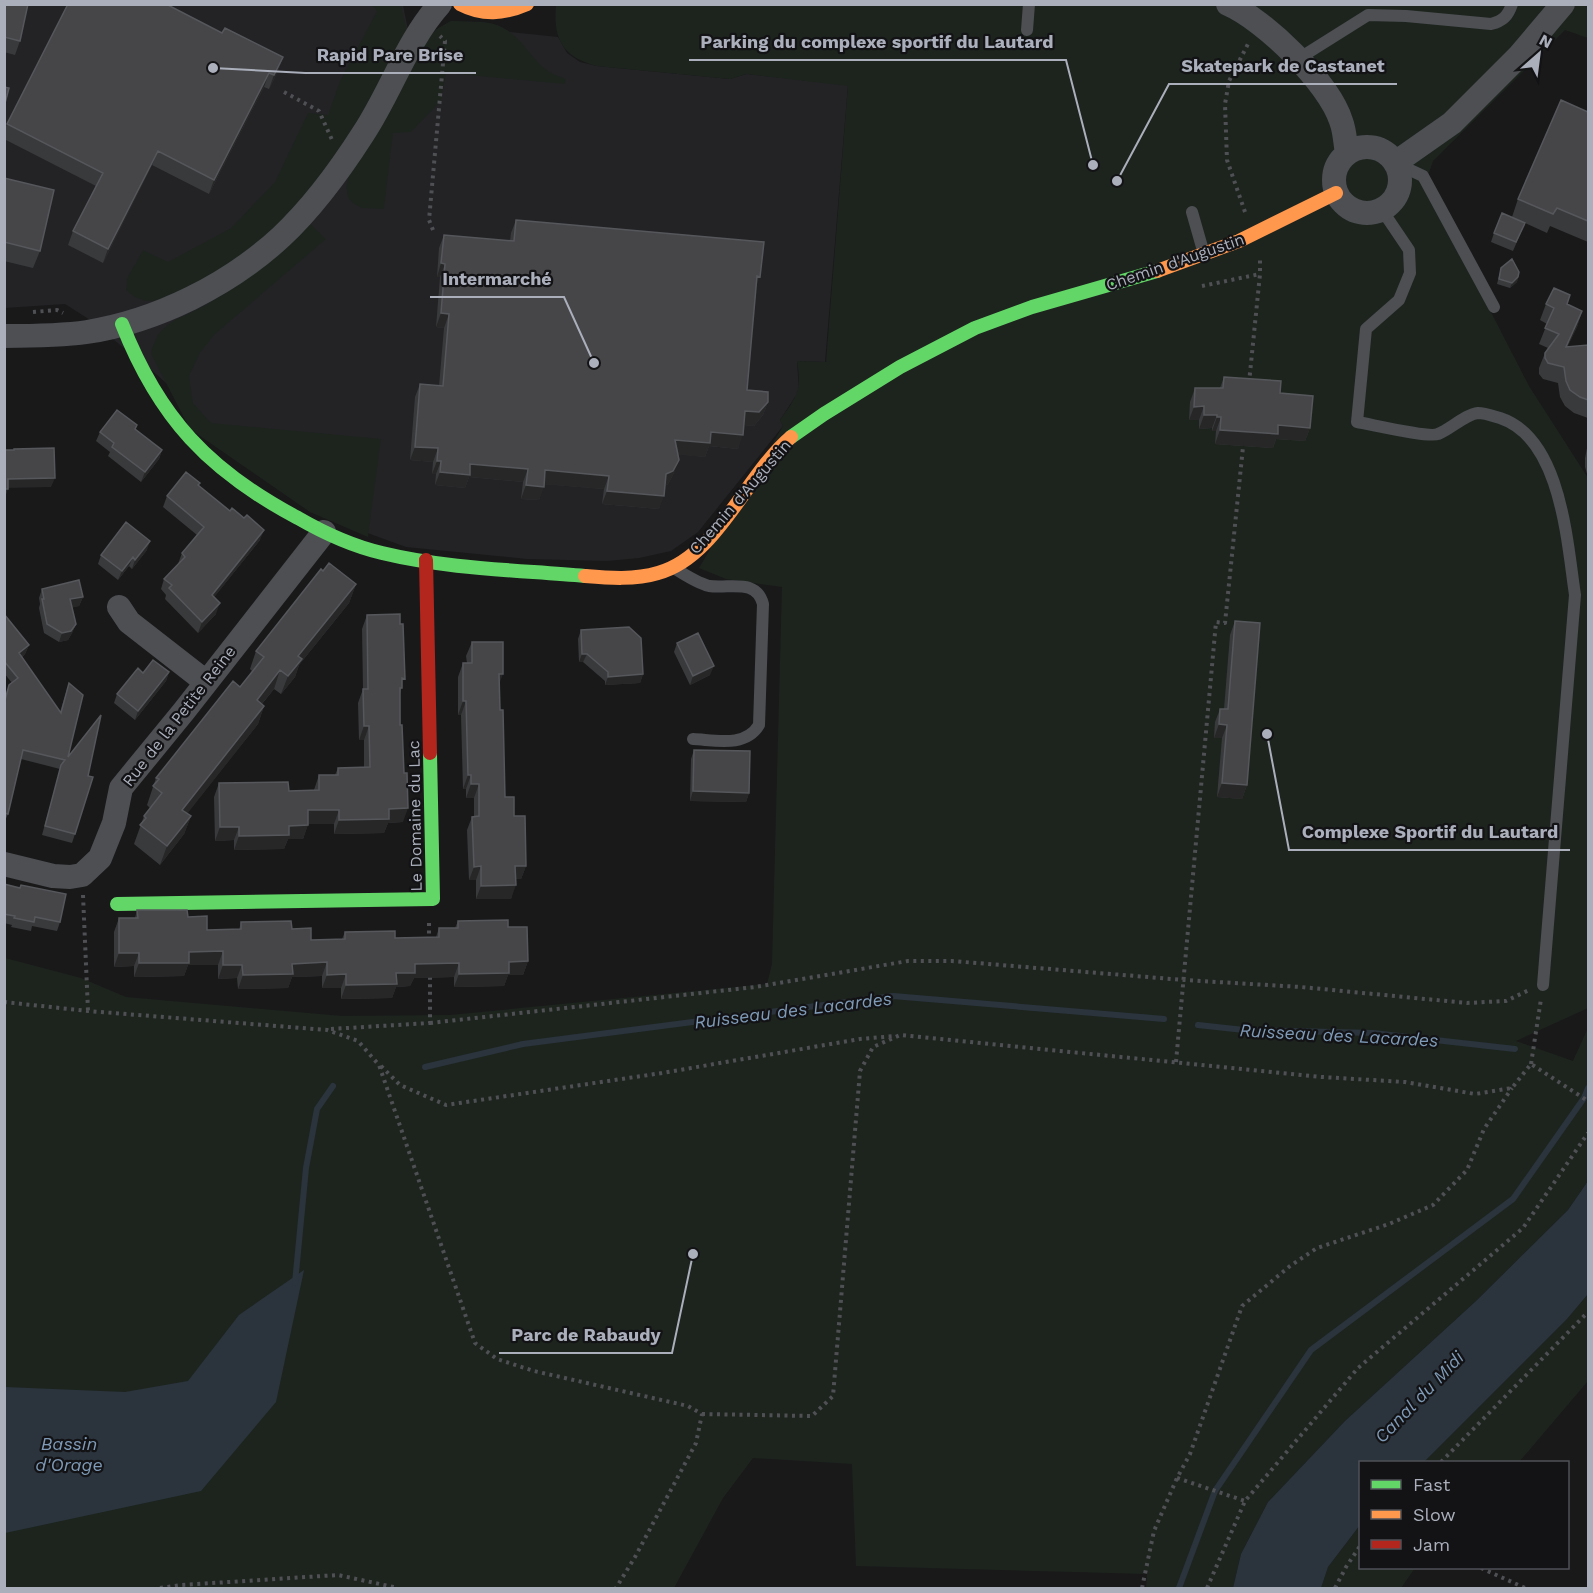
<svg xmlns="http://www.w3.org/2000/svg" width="1593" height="1593" font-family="'Work Sans',sans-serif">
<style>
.built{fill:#232326}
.green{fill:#1d241e}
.water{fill:#2b343d}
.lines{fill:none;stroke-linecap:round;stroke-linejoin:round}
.stream{stroke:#2b343d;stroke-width:6}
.path{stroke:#4f5054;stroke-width:4;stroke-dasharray:3 4.5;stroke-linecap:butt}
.lane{stroke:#4d4f53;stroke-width:12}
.street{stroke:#4d4f53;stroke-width:24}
.fast{stroke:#63d668;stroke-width:14}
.slow{stroke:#ff974d;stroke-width:14}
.jam{stroke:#b3261e;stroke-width:14}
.wall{fill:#393a3c}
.shaded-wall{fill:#272728}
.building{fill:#464649;stroke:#55575b;stroke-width:1.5}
.labels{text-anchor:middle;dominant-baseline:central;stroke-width:4.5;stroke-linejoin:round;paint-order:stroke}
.street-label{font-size:16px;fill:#aaafbb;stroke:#131316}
.water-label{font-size:18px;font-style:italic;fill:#7f9bb8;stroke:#131316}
.leader{fill:none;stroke:#aaafbb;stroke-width:2}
.callout-dot{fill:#aaafbb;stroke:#131316;stroke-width:2}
.callout-label{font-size:18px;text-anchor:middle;font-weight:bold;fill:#aaafbb;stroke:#131316;stroke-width:4.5;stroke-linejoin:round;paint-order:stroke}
</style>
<rect width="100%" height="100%" fill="#19191a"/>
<path class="built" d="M5,5h398l5,25 17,11 12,-12 14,-8 46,4 13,7 48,5 9,16 13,9 17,4 133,13 16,-5 102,11 -23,277 -28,-1 2,30 -19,29 3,6 -85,106 -27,19 -32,7 -32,3 -80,-2 -121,-12 -96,-35 -154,-138 -69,-56 -22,-14 -60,4z"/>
<path class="green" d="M372,5h29l6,26 -60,112 -61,77 -64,52 -58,28 -18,1 -11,-4 -9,-7 1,-12 16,-28 25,12 63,-34 44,-46 33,-69 20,2 12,-34 37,-70z
M556,5h1032v33l-23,-8 -132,131 -8,23 104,202 59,92v530l-72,33 57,20 15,-33v153l-20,29 -92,91 -131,120 -77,81 -27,52 -8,34h-87l1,-14 -291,-8 -4,-102 -99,-6 -30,40 -49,90h-669v-630l76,20 45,19 216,19 108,-1 317,-31 5,-20 10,-377 -56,-8 -27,-11 84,-142 -3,-6c17,-23 22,-30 17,-59l29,1 22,-276 -102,-12 -16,5 -133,-13c-34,-9 -44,-26 -41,-61z
M451,21c15,1 35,-1 48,5 22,9 31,32 49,45 5,4 12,5 18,8l-1,5 -119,-11 -5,28 -30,31 -18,1 -9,76 -22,-1 -8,-4 -6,-6 -2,-12 4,-12 18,-26 57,-107 12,-12z
M311,224l15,15 -112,96 -14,18 -11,23 4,27 18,20 170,16 -13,98 -58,-25 -120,-83 -39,-75c2,-9 5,-19 12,-25 11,-11 27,-15 41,-23 39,-22 74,-52 107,-82z
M1588,1294v87l-69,81h-95l143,-143z
M1360,1525v43h55l-14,20h-80l7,-21z"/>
<path class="water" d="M1588,1181v113l-21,25 -143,143h-64v63l-32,42 -7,21h-88l8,-34 27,-52 77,-81 131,-120 92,-91z
M304,1270l-28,132 -75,89 -196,42v-146l120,5 63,-11 51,-66z"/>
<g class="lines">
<path class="stream" d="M1198,1025l46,5 129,3 142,16
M425,1067l98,-23 370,-48 271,23
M295,1283l11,-115 11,-59 16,-23
M1179,1588l36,-97 96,-141 202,-151 71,-101 4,-10"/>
<path class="path" d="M284,92l35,19 14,31
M1245,212l-18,-52 -2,-56 4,-23 20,-39
M433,230l-4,-10 16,-179 -5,-5
M1202,286l58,-12
M33,312l24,-2 6,3
M1249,383l11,-109v-15
M83,895l5,116
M429,923v19
M4,1002l84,9 239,19 31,11 21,24 96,278 22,16 37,12 154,35 14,8 -6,29 -61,114 -19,31
M430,1023l325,-36 153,-26h44l232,19 117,7 166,16 39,-2 23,-11
M331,1029l99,-6v-49
M1176,1062l40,-440 9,1 18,-176
M1531,1064l10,-65
M381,1066l19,19 46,20 216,-32 198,-34 36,-3
M702,1414l110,2 21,-20 27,-325 13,-24 27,-12 422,42 83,5 70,12 37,-6 19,-24 57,37
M1441,1462l147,-150
M1177,1478l68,23
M1481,1568l44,20
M160,1588l22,-3 156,-10 60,13
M1142,1588l12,-57 23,-53 13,-24 52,-148 48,-40 27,-18 72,-24 44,-19 34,-35 17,-41 28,-41
M1207,1588l38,-87 113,-133 165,-140 65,-95
M1335,1588l11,-21 14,-21"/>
<path class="lane" d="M1027,30l2,-26
M1298,59l70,-44 38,1 85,8c12,-3 17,-8 21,-20
M1395,163l28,13 71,131
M1382,210l27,40 1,23 -11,27 -33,29 -9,93c13,2 72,16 81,12 11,-4 28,-20 40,-21 7,0 15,3 22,5 61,20 67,123 75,177l-32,390
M1192,212l12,42
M674,568c11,7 23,15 35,18 21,3 47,-8 54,18l-4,121c-14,23 -44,15 -66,14"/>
<path class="street" d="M1228,4c37,16 101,79 113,117 4,10 4,22 6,32
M1334 180a33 33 0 1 1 66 0a33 33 0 1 1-66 0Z
M1395,163l57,-40 67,-67 44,-52
M4,336c28,0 56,0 83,-4 70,-11 142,-47 194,-95 32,-30 59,-67 82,-103 28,-42 43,-92 77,-130
M119,607l10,15 77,60
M4,864l49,12 17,1 12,-2 18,-17 14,-35 7,-35 63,-77 140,-179"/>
<path class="fast" d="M122,324c37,94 87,147 176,194 26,15 54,28 84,35 66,16 136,17 203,23
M791,437l33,-23 76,-47 75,-39 57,-21 125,-36
M117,904l316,-5 -3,-146"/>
<path class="slow" d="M460,4c23,12 44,10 67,0
M1157,271l82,-30 97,-48
M585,576c24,2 50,4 73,-3 59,-16 88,-98 133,-136"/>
<path class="jam" d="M426,560l4,193"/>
</g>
<path class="wall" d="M4,4l16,37 -5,14 -11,-3z
M222,33l61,24 -5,14 -9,18 -5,-2 -55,107 -57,-29 -49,98 -35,-18 5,-14 23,-45 -92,-47v-9l3,-6z
M1588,112v130l-38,-16 -3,7 -22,-10 -12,28 -22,-9 3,-9 18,-16 6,-18z
M4,178l36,73 -7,17 -29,-7z
M516,220l240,68 -9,102 21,12 -5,13 -9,11 -10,-1 -6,24 -29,-3 -4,11 -27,-3 -4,19 -6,11 -3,2 -6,23 -57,-5 2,-15 -60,-5 -5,16 -18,-1 2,-17 -54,-5 -4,11 -30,-3 1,-11h-4l1,-12 -23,-2 5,-63 5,-13 19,2 5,-58 -8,-1 4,-50h-3l2,-29 5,-13 66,6 1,-8z
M1501,268l17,9 -1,5 -7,6 -13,-4z
M1546,304h21l15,7 -5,16 -10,20 21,-2v73l-14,-5 -9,-7 -5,-9 -2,-14 -15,-4 -4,-5v-6l6,-15 3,-5 -9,-4 8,-20 -7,-4z
M1224,377l56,16 30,35 -5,13 -29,-2 -3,9 -58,-4 1,-13h-4v-3l-13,1v-9h-10l1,-18 5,-14h25z
M136,430l26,20 -3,9 -18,23 -33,-26 2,-4 -14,-11 4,-9z
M1588,443v34l-3,-10v-9z
M199,486l61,54 -46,57 2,17 -18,19 -33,-34 1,-4 -5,-6 3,-10 14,-15 4,-11 15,-18 -34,-28 4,-11z
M147,550l-15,19 -3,-3 -11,14 -20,-16 3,-9z
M323,571l33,13 -7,19 -50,62 -4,12 -14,17 -7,-5 -12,15 2,2 -6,18 -71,89 4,3 -7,18 -24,31 -26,-21 10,-28 6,-8 -3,-3 9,-27 84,-91 12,-16 -2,-2 6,-18z
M42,589l41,8 -4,9 -7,1 4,17 -4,9 -4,7 -9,2 -15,-9 -5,-25 1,-4 -1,-6z
M4,614l25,31 -4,9 -3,3 38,55 9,-29 -1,74 7,77 -3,9 -30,-8 18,-66 -39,-10 -13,55 -4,9v-124l5,-14 3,-2 -8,-10z
M367,615l35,71 -2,8 3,128 -15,1 -4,10 -50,1v-10h-26l-5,15h-15l-4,10 -50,1v-10l-19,1 -1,-44 5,-14 70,8 25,-1 5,-15h16l3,-7 26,-1v-27h-5l-1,-37 5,-14 -1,-60z
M1235,621l12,164 -5,14 -25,-2 5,-59h-8l1,-16 5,-13h4l6,-74z
M581,630l62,44 -3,9 -35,2v-4l-22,-19h-4l-1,-23z
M472,642l27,43 1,25 5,87 9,19 12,50 -5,13h-5l-5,20h-35v-19h-7l-2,-50 5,-13h2v-19h-8v-9h-3l-2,-74h-3v-38l5,-14h4l-1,-7z
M677,643l33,32 -20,10 -16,-33z
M169,672l-3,9 -31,39 -21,-17 3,-9 26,-21z
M694,750l55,43 -3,9 -56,-1 1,-42z
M4,884l56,38 -3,9 -25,-5 -1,5 -20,-4 1,-2 -8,-2z
M137,910l51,7 19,13h32l2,-8 51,7 19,11 31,-1 3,-7 50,6 41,-1 3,-9h16l3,-7 50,6 20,34 -5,14h-15l-4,11 -50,1v-10l-40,1 -4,8 -14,1 -4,11 -51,1v-11h-19v-12l-30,1 -4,11 -50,1 -1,-11 -19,1v-14h-30l-4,11 -50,1v-11l-20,1v-35l5,-14h16z"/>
<path class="shaded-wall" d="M283,57l-5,14 -9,18 5,-14z
M269,73l-5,14 -55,107 5,-14z
M158,151l-6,14 -49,98 5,-14z
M441,263l4,1 -5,13h-3z
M757,276l3,1 -5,13z
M1518,277l-1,5 -7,6 2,-5z
M1582,311l-5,16 -17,36 6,-16z
M441,313l8,1 -5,14 -8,-1z
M768,402l-5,13 -9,11 -13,-1 4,-14z
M1204,406l-5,14h-10l5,-13z
M1204,415h13l-5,13 -13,1z
M1217,417h4l-5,14h-4z
M1278,425l32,3 -5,13 -29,-2 -3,9 -58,-4 5,-14z
M711,432l32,3 -5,14 -29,-3 -4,11 -35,-3 5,-14z
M415,447l23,1 -5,14 -23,-2z
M162,450l-3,9 -18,23 4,-10z
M679,460l-5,13 -6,11 -7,4 5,-14z
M437,461h4l-5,13h-4z
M470,464l58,5 -5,13 -54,-5 -4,11 -30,-3 5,-13z
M545,470l64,6 -5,13 -64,-5z
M55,478l-4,9 -46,1 3,-9z
M526,485l18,2 -5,13 -18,-1z
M4,489h4l-3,9h-1z
M607,491l57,5 -5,13 -57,-5z
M264,530l-4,10 -52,65 4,-10z
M150,541l-3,9 -15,19 3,-9z
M133,557l-4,9 -11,14 4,-9z
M356,584l-7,19 -50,62 -4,12 -14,17 7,-18 10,-20z
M83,597l-4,9 -12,3 3,-10z
M220,603l-4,11 -18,19 4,-11z
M76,624l-4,9 -4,7 -9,2 3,-9z
M29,645l-4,9 -9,7 3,-8z
M582,654h5l-4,8h-4z
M714,666l-4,9 -20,10 3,-9z
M280,670l-6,19 -24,29 7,-18z
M169,672l-3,9 -31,39 3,-9z
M499,674h4l-5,13z
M643,674l-3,9 -35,2 3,-8z
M463,701h3l-5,14h-3z
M264,706l-6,18 -82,104 6,-18z
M1219,724l8,1 -5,13h-8z
M364,726h5l-5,14h-5z
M468,775h3l-5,14h-3z
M1222,783l25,2 -5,14 -25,-2z
M471,784h8l-5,14h-8z
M693,791l56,2 -3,9 -56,-1z
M408,808l-5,14 -15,1 -4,10 -50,1 5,-14 50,-11z
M308,810h31l-5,14h-31z
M191,816l-7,18 -24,31 7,-19z
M308,825l-5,14h-15l-4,10 -50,1 5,-14 50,-10z
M220,827h19l-5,13 -19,1z
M481,866l-5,14h-7l5,-13z
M515,866h11l-5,13h-11z
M516,885l-5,14h-35l5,-13z
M223,951l-5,14h-30l-4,11 -50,1 5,-14 50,-11z
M119,953h20l-5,13 -20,1z
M528,961l-5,14h-15l-4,11 -50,1 5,-13 50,-12z
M327,962l-5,14 -30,1 -4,11 -50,1 5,-14 49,-11z
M459,963l-5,14 -40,1 -4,8 -14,1 -4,11 -51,1 5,-14 69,-21z
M223,965h19l-5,13 -19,1z
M346,974l-5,14h-19l5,-13z"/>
<path class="building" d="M4,4h24l-8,37 -16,-4z
M68,4h98l56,29 3,-5 58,29 -9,18 -5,-2 -55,107 -56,-29 -50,98 -35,-18 30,-58 -96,-49z
M4,87l5,1 -5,19z
M1561,100l27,12v109l-31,-13 -4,6 -35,-15z
M4,178l50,12 -14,61 -36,-9z
M1502,213l23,10 -9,19 -22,-9z
M516,220l248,22 -4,35 -3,-1 -10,114 21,2v10l-9,10 -14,-1 -2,24 -32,-3 -1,11 -35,-3 4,20 -6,11 -7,3 -2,22 -57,-5 2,-15 -64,-6 -1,17 -18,-2 2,-16 -58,-5v11l-30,-3 1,-11h-4l1,-13 -23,-1 5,-63 23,2 6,-72 -8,-1 4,-49 -4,-1 3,-28 70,6z
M1512,259l7,13 -1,5 -6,6 -13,-4 2,-11z
M1554,288l16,7 -3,9 15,7 -16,36 22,-2v55l-8,-3 -10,-7 -4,-9 -2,-14 -16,-4 -3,-5v-5l14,-19 -14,-6 9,-20 -8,-4z
M1224,377l57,4 -1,12 33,3 -3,32 -32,-3v9l-58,-4 1,-13h-4v-2h-13v-9l-10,1 1,-19h28z
M117,410l20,15 -2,4 27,21 -17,22 -33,-25 2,-4 -14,-11z
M54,448l1,30 -47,1v10h-4v-39h10v-1z
M186,472l14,11 -2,2 32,26 2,-3 12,10 3,-3 17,15 -52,65 8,8 -18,19 -33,-34 3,-3 -8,-6 21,-22 -3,-4 22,-26 -37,-31z
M126,522l24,19 -15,19 -2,-3 -11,14 -21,-16z
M329,563l27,21 -58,72 4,3 -14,17 -8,-6 -23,30 7,6 -82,104 9,6 -24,30 -27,-21 6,-7 -2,-2 18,-23 -9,-7 6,-7 -3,-1 77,-97 7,6 24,-30 -8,-6 65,-82 2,2z
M79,580l4,17 -13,2 6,25 -5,7 -9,2 -15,-9 -5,-25h2l-2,-10z
M4,614l25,31 -10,8 42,60 8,-30 14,12 -15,62 33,-42 -13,61 5,1 -18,57 -30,-8 16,-61 4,-5 -42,-10 -15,64 -4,-1v-109l5,-19 9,-7 -14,-17z
M400,614v10h3l2,55 -3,-1v10h-2v37h2l2,48h3l1,35 -19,1v10l-50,1v-10h-31v15l-19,1v9l-50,1v-9h-19l-1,-44 69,-1 1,9 30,-1v-15h19v-7l32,-1 -1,-41h-5l-1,-37h5l-1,-74z
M1235,621l25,2 -13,162 -25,-2 5,-58 -8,-1 1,-15h8z
M629,627l12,11 2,36 -35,3v-5l-21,-18h-5l-1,-24z
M698,633l16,33 -21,10 -16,-33z
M472,642h31v32h-4l1,36h3l2,87h9v19h11l1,50h-11l1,19 -35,1v-20l-7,1 -2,-50 7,-1v-32h-8v-9h-3l-2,-74h-3v-38h9z
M153,660l16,12 -31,39 -21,-17 21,-26 5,5z
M694,750l56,1 -1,42 -56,-2z
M4,884l16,4 1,-3 45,9 -6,28 -25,-5 -1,5 -20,-4 1,-2 -11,-2z
M137,910h50l1,7 19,-1v14l34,-1v-7l50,-1 1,8 19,-1v12l34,-1v-7l50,-1v7l44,-1v-9h19v-7l50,-1v7h19l1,34 -19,1v11l-50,1v-11l-44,1v9h-19l1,11 -51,1v-11l-19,1v-13l-35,2 1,10 -50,1 -1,-10h-19v-14l-34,1v11h-50v-10h-20v-35h19z"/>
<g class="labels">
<g class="street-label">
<text transform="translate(1175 262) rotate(-19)">Chemin d'Augustin</text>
<text transform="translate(740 497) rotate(-49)">Chemin d'Augustin</text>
<text transform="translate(179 716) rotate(-52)">Rue de la Petite Reine</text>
<text transform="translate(415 816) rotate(-91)">Le Domaine du Lac</text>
</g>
<g class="water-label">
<text transform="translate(793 1010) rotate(-7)">Ruisseau des Lacardes</text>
<text transform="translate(1339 1035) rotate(3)">Ruisseau des Lacardes</text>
<text transform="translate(1419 1397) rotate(-46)">Canal du Midi</text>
<text x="69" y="1443">Bassin<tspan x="69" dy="21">d'Orage</tspan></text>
</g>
</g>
<path class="leader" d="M1093 165L1066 60H689M213 68L305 73H476M1117 181L1169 84H1397M594 363L564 297H430M1267 734L1289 850H1570M693 1254L672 1353H499"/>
<g class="callout-dot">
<circle cx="1093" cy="165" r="6"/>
<circle cx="213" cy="68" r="6"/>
<circle cx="1117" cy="181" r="6"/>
<circle cx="594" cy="363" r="6"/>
<circle cx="1267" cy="734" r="6"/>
<circle cx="693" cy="1254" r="6"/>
</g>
<g class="callout-label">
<text x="877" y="48">Parking du complexe sportif du Lautard</text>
<text x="390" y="61">Rapid Pare Brise</text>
<text x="1283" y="72">Skatepark de Castanet</text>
<text x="497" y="285">Intermarché</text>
<text x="1430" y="838">Complexe Sportif du Lautard</text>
<text x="586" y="1341">Parc de Rabaudy</text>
</g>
<rect width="1593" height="1593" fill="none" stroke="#aaafbb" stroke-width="12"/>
<rect x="1359" y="1461" width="210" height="108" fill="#131316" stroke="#4f5158" stroke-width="1.5"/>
<rect x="1371" y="1480" width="30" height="9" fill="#63d668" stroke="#4f5158" stroke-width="1.5"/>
<text x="1413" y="1491" font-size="18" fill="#aaafbb">Fast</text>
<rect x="1371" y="1510" width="30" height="9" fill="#ff974d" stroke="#4f5158" stroke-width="1.5"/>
<text x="1413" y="1521" font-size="18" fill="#aaafbb">Slow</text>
<rect x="1371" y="1540" width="30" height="9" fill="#b3261e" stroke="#4f5158" stroke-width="1.5"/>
<text x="1413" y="1551" font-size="18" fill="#aaafbb">Jam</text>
<g transform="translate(1539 54) rotate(28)" stroke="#131316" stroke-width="4.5" paint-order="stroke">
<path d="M0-4.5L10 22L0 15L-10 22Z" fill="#aaafbb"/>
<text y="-9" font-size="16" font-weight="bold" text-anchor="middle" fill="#aaafbb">N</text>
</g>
</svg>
